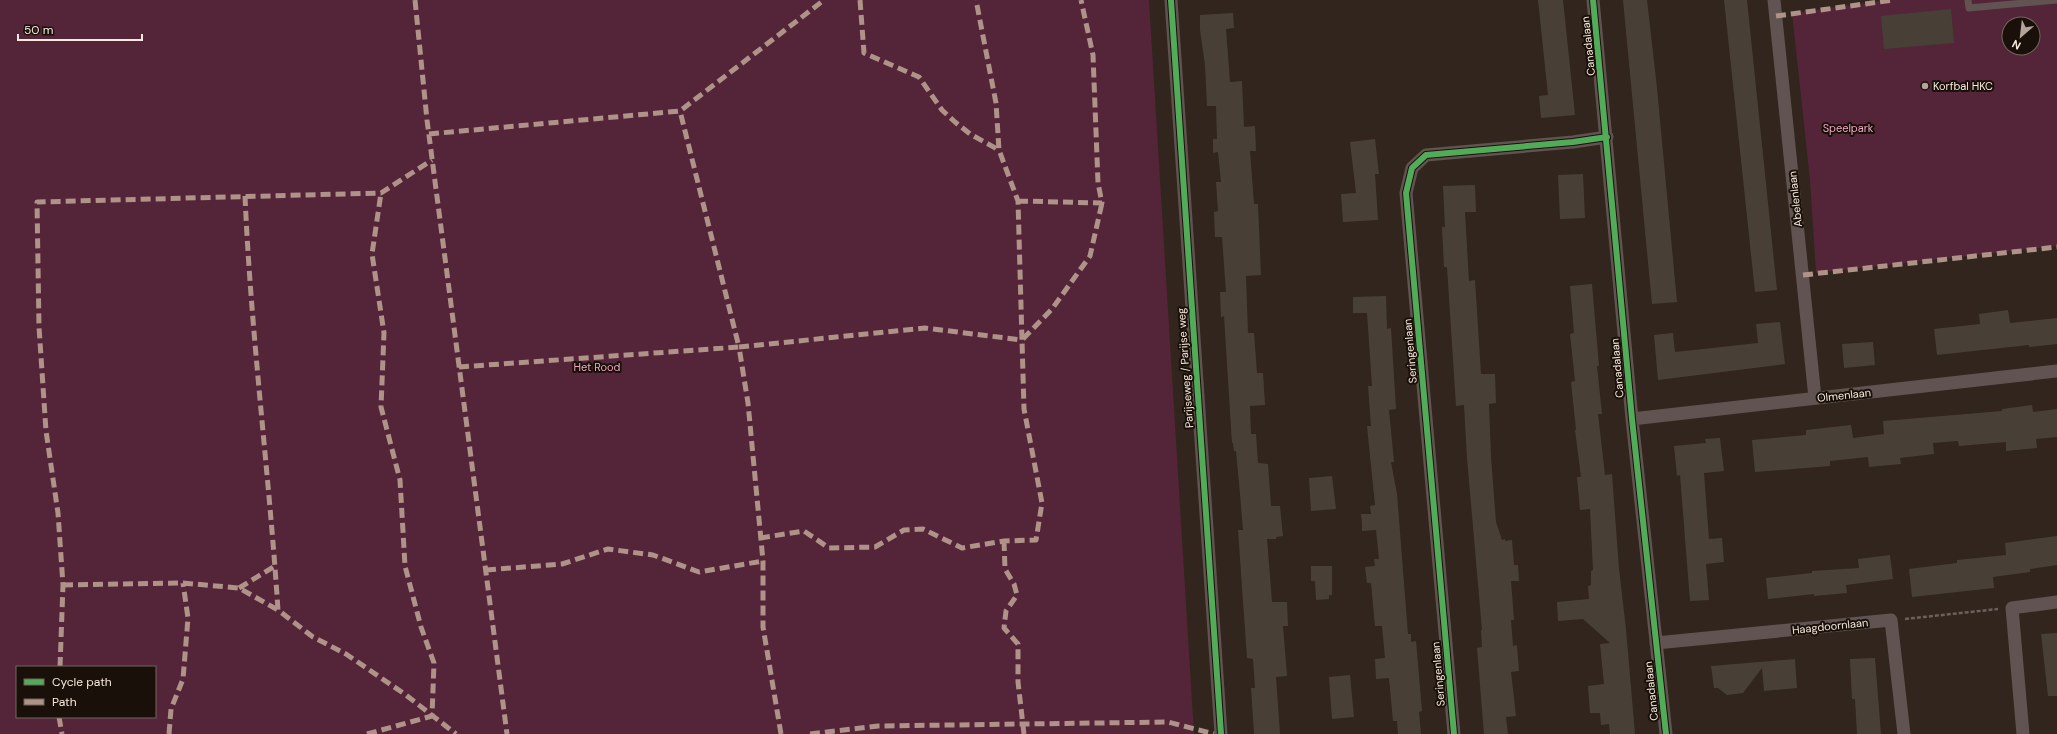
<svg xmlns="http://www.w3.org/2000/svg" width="2057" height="734" font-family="'DM Sans',sans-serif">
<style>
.green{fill:#542438;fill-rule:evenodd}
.building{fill:#484037}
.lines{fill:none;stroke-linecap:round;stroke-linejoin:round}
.path{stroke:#6b605d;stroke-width:2.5;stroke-dasharray:4 2;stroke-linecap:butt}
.lane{stroke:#615351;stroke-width:7}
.street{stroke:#615351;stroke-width:13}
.quiet{stroke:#af9288;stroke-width:5;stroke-dasharray:10 5;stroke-linecap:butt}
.cycleway-casing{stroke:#191009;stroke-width:8}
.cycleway{stroke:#51ab58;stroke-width:6}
.poi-dot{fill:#b2a49b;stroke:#191009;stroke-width:1.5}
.labels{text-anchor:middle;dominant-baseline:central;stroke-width:4;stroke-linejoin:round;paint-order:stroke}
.street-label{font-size:11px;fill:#f7e9df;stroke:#191009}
.poi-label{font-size:11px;fill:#f7e9df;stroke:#191009;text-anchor:start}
.park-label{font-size:11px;fill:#f1a7c5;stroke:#191009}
</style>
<rect width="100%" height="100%" fill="#31251d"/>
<path class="green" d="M0,0h1149l45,734h-1194zM17,667h138v50h-138z
M1887,0h170v246l-241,27 -6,-93 -18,-167zM2009,24h24v24h-24z"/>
<path class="building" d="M1538,0h25l12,115 -34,3 -2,-22 9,-1z
M1623,0h24l10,88 20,214 -25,2z
M1724,0h23l30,290 -22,2z
M1951,9l3,34 -70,6 -3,-33z
M1233,13l1,15 -8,1 4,53 12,-1 2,46 11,-1 1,25h-6l4,53h4l3,71 -15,1 2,57h6l3,40h6l2,32 -15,1 1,28h5l2,29 10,1 3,42h9l3,30 -7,1v2h-9l5,63h15l1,24h-5l4,50 -11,1 4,57h-26l-3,-46h4l-2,-29 -6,-1 -9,-128h5l-3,-36 -4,-43h-2l-1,-8h-1l-8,-127 -3,1 -1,-25h6l-4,-55h-7l-1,-25 4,-1 -2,-29h5l-3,-30 -5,1v-14h4l-1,-33h-9l-2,-41 -5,-35v-15z
M1375,139l4,35h-4l3,46 -35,2 -2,-28 15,-1 -6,-51z
M1583,174l2,44 -25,1 -2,-44z
M1475,185l1,27h-11l4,69 6,-1 6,94h14l1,29 -7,1 2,53 5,65 6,18 3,-1v2l7,-1 2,25h4l1,16h-8l3,39h-3l2,26 4,-1 2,26 -8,1 5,44 -10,1 2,17h-24l-7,-86 5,-1 -1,-17h1l-15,-172 -3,-53 -8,1 -9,-139h-3l-2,-40h3l-2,-41z
M1592,284l7,82h-2l5,48h-4l7,61 7,-1 7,95 7,60 9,105h-25l-1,-10 -8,1 -1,-12h-10l-2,-27 16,-2 -4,-40 10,-1 -27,-24 -25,2 -1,-19 32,-3 -1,-13 3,-1v-14l2,-1 -3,-61 -10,1 -3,-33h4l-6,-47h1l-5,-48 4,-1 -5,-47 4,-1 -4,-47z
M1386,296l1,33 4,-1 5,81 -7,1 5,52h-3l6,32 11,140h3v8l5,-1 6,70 -3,1 2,22h-23l-1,-13h-4l-4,-43 -13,1 -1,-20 10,-1 -3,-32h-7l-4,-43h-4l-2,-16 10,-1 -1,-7h5l-3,-29 -14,1v-8l-1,-9h10l-1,-8 5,-1 -8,-79h4l-3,-40h4l-5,-73h-14v-16z
M2008,310l2,13 47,-5v26l-28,3v-2l-92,10 -3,-26 46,-5 -1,-10z
M1780,322l5,42 -127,16 -4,-45 19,-2 2,19 19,-2 64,-7 -2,-19z
M1873,342l2,23 -31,3 -2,-24z
M2032,405l1,7 24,-3v28l-21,2 1,9 -31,3v-9l-47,4 -1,-5 -25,2 1,11 -34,4 1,6 -32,3 -1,-10 -38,4v5l-75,6 -3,-32 54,-5v-5l45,-5 2,13 31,-4 -1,-13 119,-10v-2z
M1720,438l4,33 -20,2 5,66 13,-1 2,24 -18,2 3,36 -19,1 -10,-126 -3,1 -3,-30 32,-3 -1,-4z
M1332,476l4,33 -25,2 -2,-33z
M2057,536v29l-27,4v3l-37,5 1,11 -82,9 -3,-28 48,-6v-3l49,-5 -1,-12z
M1890,555l3,24 -47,6 1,8 -33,3v-2l-46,5 -2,-21 46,-5v-2l47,-3 -1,-9z
M1311,566h21v29h-3v4l-13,1 -1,-19h-4z
M2057,633v63h-9l-7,-62z
M1875,658l6,76h-24l-2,-35h-3l-2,-40z
M1795,659l2,29 -33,3 -2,-23 -19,25 -16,2 -9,-7h-4l-3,-22z
M1350,675l4,42 -22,2 -3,-42z"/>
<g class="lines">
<path class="path" d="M1905,619l93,-10"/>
<path class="lane" d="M1968,0l1,8 88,-8"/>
<path class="street" d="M1171,0l50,734
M1593,0l39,419 34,315
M1774,0l41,398
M1632,419l425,-48
M1656,643l235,-23 13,114
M1454,734l-48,-541 6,-25 14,-13 147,-13 34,-5
M2023,734l-11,-126 45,-6"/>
<path class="quiet" d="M415,0l12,120 80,614
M860,0l4,53 55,24 23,33 13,12 15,12 29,16
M1776,16l118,-16
M429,134l251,-23 144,-111
M245,196c6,139 24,276 33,414l35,27 33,17 60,41 50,39
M1018,201l84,2 -4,-20 -5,-128 -12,-55
M1803,275l254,-28
M459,367l280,-20 -59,-236
M760,538l44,-7 25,17 46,-1 29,-17 19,-1 39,19 42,-7 32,-1 6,-37 -18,-94 -2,-69 30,-31 38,-53 12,-53
M1004,541l1,28 9,15 3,11 -11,16 -2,17 14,16v38l6,52
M486,570l76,-6 46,-15 45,6 46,17 64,-11
M63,585l120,-2 56,5 39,22
M239,588l36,-22
M60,667l3,-82 -5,-72 -12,-82 -7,-104 -2,-125 344,-9 51,-33
M59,717l3,17
M169,734l2,-25 12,-30 5,-61 -5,-35
M367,734l65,-18 2,-53 -13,-36 -16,-61 -5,-86 -19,-73 3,-74 -12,-79 9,-61
M781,734l-18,-107v-66l-15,-158 -9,-56 186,-19 97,12 -4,-139 -19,-51 -3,-47 -20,-103
M810,734l68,-8 290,-4 46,12"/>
<defs>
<path id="cycleway" d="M1171,0l50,734
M1593,0l39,419 34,315
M1454,734l-48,-541 6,-25 14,-13 147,-13 34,-5"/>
</defs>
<use href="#cycleway" class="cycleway-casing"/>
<use href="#cycleway" class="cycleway"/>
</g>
<circle class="poi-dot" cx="1925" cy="86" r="4"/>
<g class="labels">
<g class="street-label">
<text transform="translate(1588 46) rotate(-96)">Canadalaan</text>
<text transform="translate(1795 199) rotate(-96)">Abelenlaan</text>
<text transform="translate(1410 351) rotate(-95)">Seringenlaan</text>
<text transform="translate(1185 368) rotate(-94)">Parijseweg / Parijse weg</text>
<text transform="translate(1617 368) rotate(-95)">Canadalaan</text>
<text transform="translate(1844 395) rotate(-6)">Olmenlaan</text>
<text transform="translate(1830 626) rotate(-6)">Haagdoornlaan</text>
<text transform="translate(1438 674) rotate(-95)">Seringenlaan</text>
<text transform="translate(1651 691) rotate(-96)">Canadalaan</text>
</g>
<g class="poi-label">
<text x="1933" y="86">Korfbal HKC</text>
</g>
<g class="park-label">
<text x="1848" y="128">Speelpark</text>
<text x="597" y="367">Het Rood</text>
</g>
</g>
<rect x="16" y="666" width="140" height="52" fill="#191009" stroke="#72675f"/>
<rect x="24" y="679" width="20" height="6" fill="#51ab58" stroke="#72675f"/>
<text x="52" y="686" font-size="12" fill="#f7e9df">Cycle path</text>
<rect x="24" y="699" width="20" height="6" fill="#af9288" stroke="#72675f"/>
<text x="52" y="706" font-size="12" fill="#f7e9df">Path</text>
<g transform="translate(2021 36) rotate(208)"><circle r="19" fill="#191009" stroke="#72675f"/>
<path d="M0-3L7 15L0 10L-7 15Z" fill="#b2a49b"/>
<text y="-6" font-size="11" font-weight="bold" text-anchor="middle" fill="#f7e9df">N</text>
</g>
<path d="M18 34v6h124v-6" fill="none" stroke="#f7e9df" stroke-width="2"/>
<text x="24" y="34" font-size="12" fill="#f7e9df" stroke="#191009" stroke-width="3" paint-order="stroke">50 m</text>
</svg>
